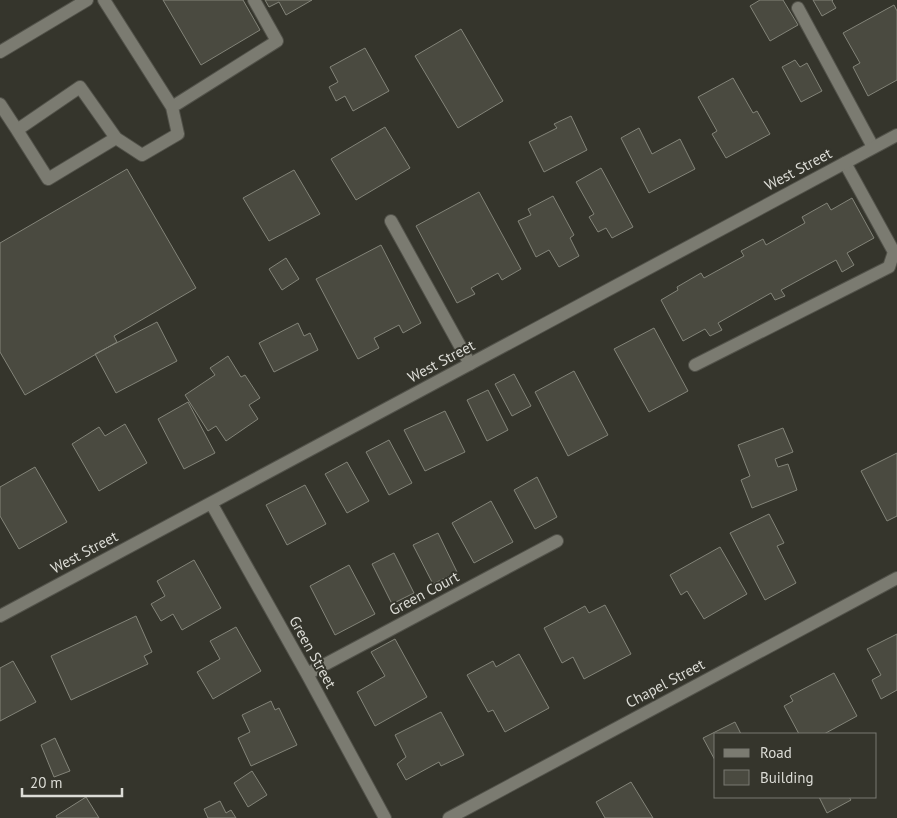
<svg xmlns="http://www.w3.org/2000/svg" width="897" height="818" font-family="'PT Sans',sans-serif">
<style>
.building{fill:#4a4a40;stroke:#838479}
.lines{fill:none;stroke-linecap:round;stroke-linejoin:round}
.service-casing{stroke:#52524a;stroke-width:14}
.minor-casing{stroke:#52524a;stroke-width:14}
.tertiary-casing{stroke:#52524a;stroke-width:14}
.service{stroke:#7b7b71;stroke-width:12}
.minor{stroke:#7b7b71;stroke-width:12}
.tertiary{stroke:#7b7b71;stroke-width:12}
.labels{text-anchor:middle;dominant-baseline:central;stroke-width:4;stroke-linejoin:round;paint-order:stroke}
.street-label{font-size:15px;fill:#dcdcd6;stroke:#35352c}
</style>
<rect width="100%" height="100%" fill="#35352c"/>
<path class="building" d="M163,0h80l17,30 -59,35z
M265,0h47l-26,15 -7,-13 -10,5z
M760,0h23l15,25 -28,16 -20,-35z
M813,0h20l-1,1 4,7 -14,8z
M894,5l3,6v69l-29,16 -15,-29 7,-4 -17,-30z
M461,29l42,72 -45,27 -43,-72z
M365,48l24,43 -36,20 -8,-15 -9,5 -7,-14 9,-5 -8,-15z
M795,60l5,7 7,-4 15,28 -21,11 -19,-35z
M733,78l20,35 4,-2 13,23 -44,24 -14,-24 5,-3 -19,-34z
M571,116l16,34 -43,22 -15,-30 28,-14 -3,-4z
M385,127l25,41 -54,32 -25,-41z
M639,128l13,26 28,-15 15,30 -46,24 -28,-55z
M601,168l32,59 -21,11 -6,-10 -8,4 -9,-15 5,-3 -18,-32z
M127,169l69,119 -82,48 3,6 -92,53 -25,-43v-109z
M294,170l26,44 -51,27 -26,-43z
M479,192l42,77 -19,11 -4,-7 -27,15 4,6 -18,9 -41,-77z
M553,196l21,39 -4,3 9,18 -20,11 -10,-17 -13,7 -18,-36 13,-6 -3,-6z
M852,198l22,40 -27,15 7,12 -12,7 -6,-12 -55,30 4,6 -10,4 -4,-7 -53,30 4,7 -12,6 -5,-7 -22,12 -22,-41 17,-10 -1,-3 24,-14 3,5 40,-22 -3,-5 22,-12 3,6 39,-22 -3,-6 25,-14 4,7z
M381,245l40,78 -18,10 -4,-8 -25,13 5,10 -21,11 -42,-80z
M286,258l13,21 -17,11 -13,-21z
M157,322l20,39 -61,32 -21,-39z
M298,323l6,13 6,-3 8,17 -44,22 -15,-29z
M654,328l34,63 -39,21 -35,-63z
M228,356l13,21 4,-2 15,23 -11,7 9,14 -32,22 -10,-15 -8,5 -23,-36 30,-20 -5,-7z
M574,371l34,64 -40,21 -33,-64z
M514,374l17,32 -19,10 -17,-32z
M488,390l20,40 -21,11 -20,-41z
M188,402l27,51 -31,16 -26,-50z
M445,411l20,41 -40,19 -21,-41z
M125,424l22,39 -48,28 -27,-47 27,-17 6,9z
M783,428l10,24 -18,7 3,8 10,-3 9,26 -45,18 -11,-28 9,-4 -12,-31z
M389,440l23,43 -23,12 -23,-43z
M897,453v63l-10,5 -26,-50z
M347,462l22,39 -22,12 -22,-39z
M35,467l32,55 -48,27 -19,-33v-29z
M537,477l20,40 -22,12 -21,-39z
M305,485l21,39 -39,21 -21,-40z
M491,501l22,41 -39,21 -22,-40z
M769,514l15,29 -7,3 19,37 -31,17 -35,-67z
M438,533l19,39 -24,12 -20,-39z
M720,547l27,47 -43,25 -17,-28 -6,4 -11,-20z
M394,553l20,40 -22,11 -20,-40z
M194,560l27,48 -39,22 -9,-16 -12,7 -10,-17 14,-8 -8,-15z
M349,565l26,49 -40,21 -25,-49z
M605,605l26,49 -47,25 -11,-22 -11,6 -18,-35 41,-22 4,7z
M136,616l16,36 -8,4 4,8 -77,36 -20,-44z
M236,627l25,44 -48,28 -16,-27 23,-13 -10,-18z
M897,634v56l-16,9 -9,-19 9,-5 -14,-26z
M395,639l32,58 -52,29 -18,-34 28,-16 -14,-24z
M519,654l30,54 -44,24 -12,-22 -5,2 -21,-37 26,-14 3,6z
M13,661l23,41 -36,19v-53z
M834,673l23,43 -33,18h-25l-15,-28 9,-5 -3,-5z
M271,701l4,9 4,-2 18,37 -46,21 -13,-28 12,-6 -8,-17z
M441,712l23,43 -23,11 -2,-4 -33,18 -9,-16 9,-7 -11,-22z
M735,722l6,12h-25v28l-13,-24z
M55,738l15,33 -16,6 -13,-32z
M252,771l15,24 -19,12 -14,-24z
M631,782l22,36h-48l-9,-16z
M86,797l13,21h-42l-1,-2z
M819,797h30l2,3 -24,13z
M220,801l6,12 5,-3 5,8h-28l-4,-9z"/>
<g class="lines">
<defs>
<path id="service" d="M104,0l68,107 105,-66 -23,-41
M798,8l75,139
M0,104l17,26 63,-43 36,51 26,17 36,-21 -6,-27
M17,130l31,49 68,-41
M391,221l79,143
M695,365l194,-98 5,-15 -49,-89"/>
<path id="minor" d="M211,503l96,171 78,144
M0,616l897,-481
M307,674l250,-133
M449,818l448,-240"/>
<path id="tertiary" d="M0,52l87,-52"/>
</defs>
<use href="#service" class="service-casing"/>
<use href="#minor" class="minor-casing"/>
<use href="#tertiary" class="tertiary-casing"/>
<use href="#service" class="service"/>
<use href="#minor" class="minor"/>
<use href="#tertiary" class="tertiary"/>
</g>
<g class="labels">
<g class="street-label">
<text transform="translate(798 169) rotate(-28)">West Street</text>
<text transform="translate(441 361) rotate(-28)">West Street</text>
<text transform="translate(84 552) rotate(-28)">West Street</text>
<text transform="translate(424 593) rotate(-28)">Green Court</text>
<text transform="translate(313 652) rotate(61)">Green Street</text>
<text transform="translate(665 683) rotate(-28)">Chapel Street</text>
</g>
</g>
<rect x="714" y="733" width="162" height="65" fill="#35352c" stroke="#787870"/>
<rect x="724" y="749" width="25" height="8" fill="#7b7b71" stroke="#787870"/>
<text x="760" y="758" font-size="15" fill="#dcdcd6">Road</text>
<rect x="724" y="770" width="25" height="15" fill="#4a4a40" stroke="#787870"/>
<text x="760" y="783" font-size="15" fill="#dcdcd6">Building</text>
<path d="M22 788v8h100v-8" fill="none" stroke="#dcdcd6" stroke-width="2.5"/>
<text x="30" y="788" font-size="15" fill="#dcdcd6" stroke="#35352c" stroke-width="4" paint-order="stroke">20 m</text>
</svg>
